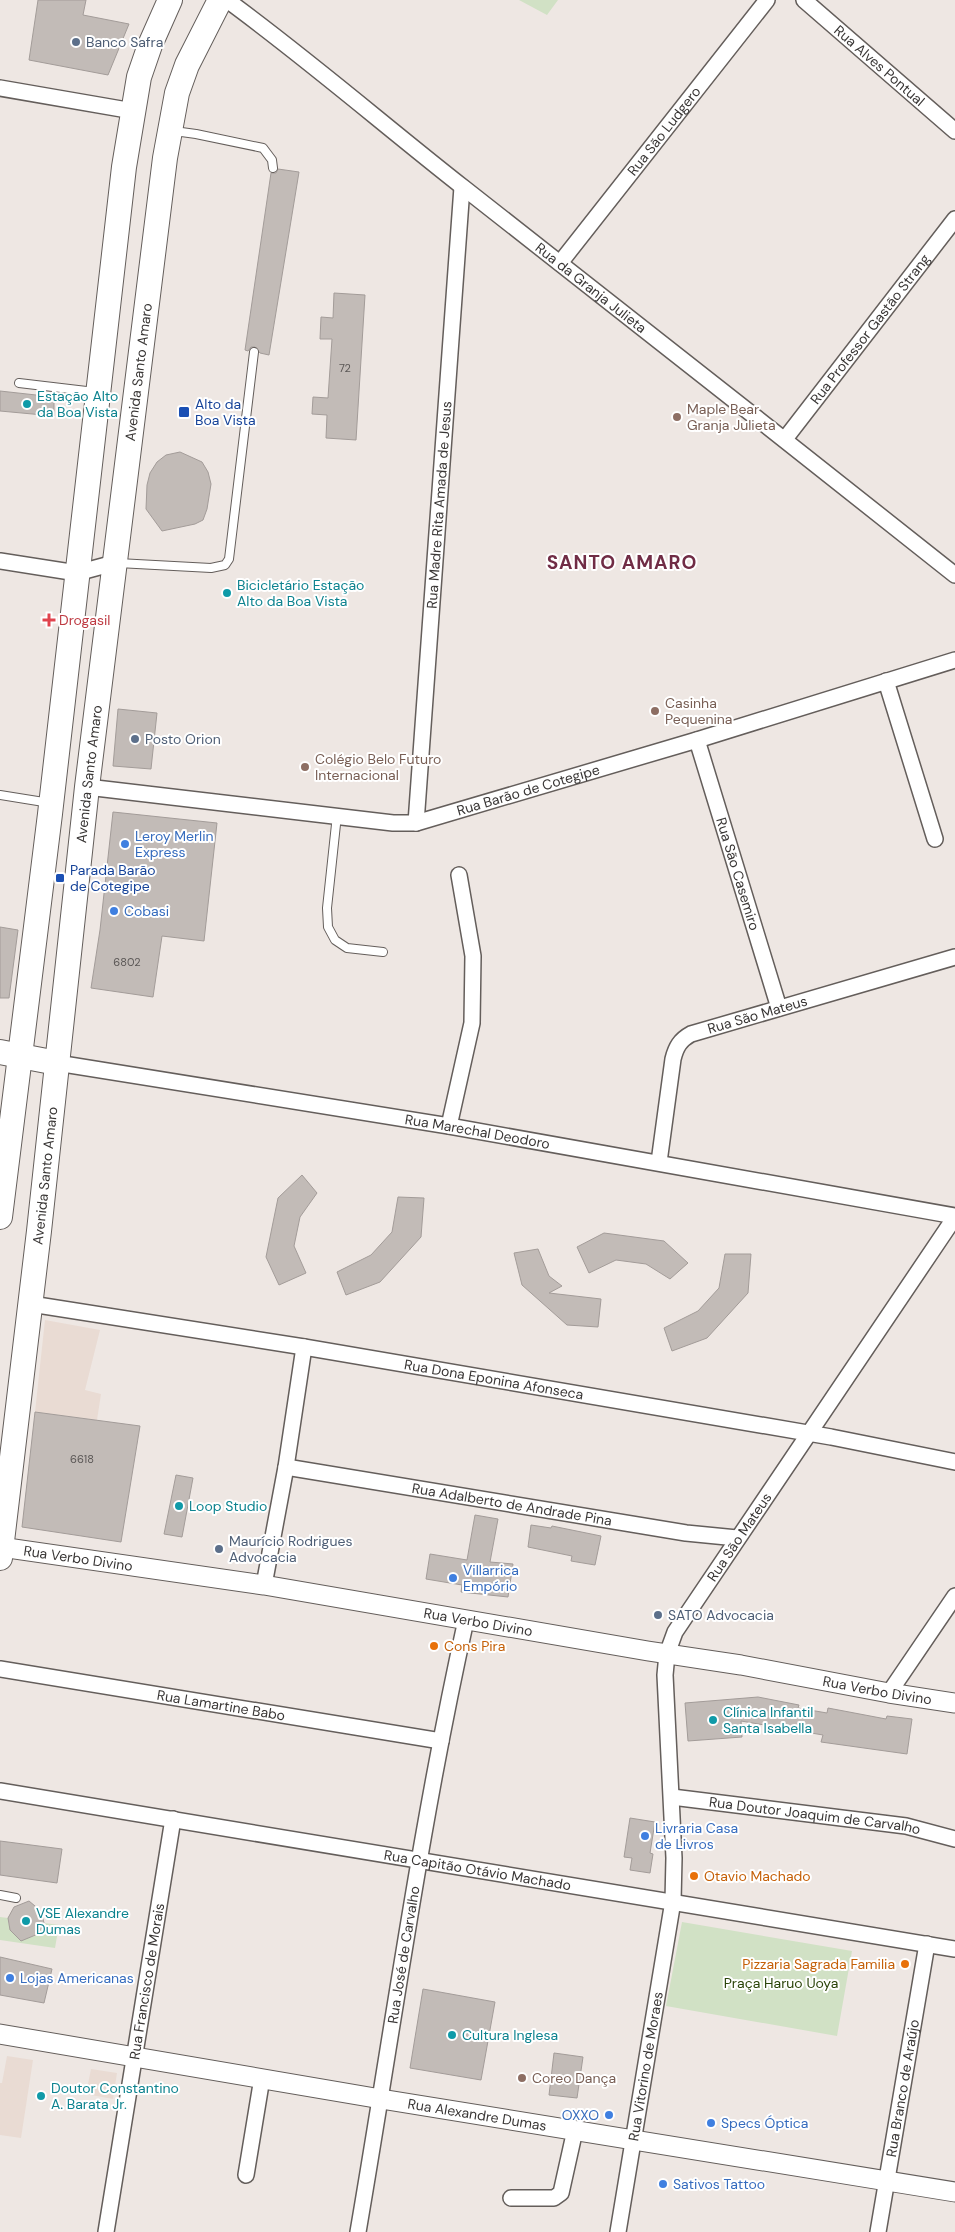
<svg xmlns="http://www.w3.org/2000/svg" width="955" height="2232" font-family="'DM Sans',sans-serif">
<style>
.built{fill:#e9dbd3}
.green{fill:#d1e1c5}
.building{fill:#c2bbb7;stroke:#a39c99}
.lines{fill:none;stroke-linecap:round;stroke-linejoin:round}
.service-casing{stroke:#645e5b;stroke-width:10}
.minor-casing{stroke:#645e5b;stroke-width:18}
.tertiary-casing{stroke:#645e5b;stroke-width:21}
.primary-casing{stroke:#645e5b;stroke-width:26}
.service{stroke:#fff;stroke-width:8}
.minor{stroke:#fff;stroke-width:15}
.tertiary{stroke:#fff;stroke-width:19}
.primary{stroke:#fff;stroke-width:24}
.service-dot{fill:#5c6f8a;stroke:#fff;stroke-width:2}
.culture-dot{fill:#0f9aa8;stroke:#fff;stroke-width:2}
.transit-dot{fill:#1a4fb4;stroke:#fff;stroke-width:2}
.education-dot{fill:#8d6e63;stroke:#fff;stroke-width:2}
.health-dot{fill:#e0444e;stroke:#fff;stroke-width:2}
.shop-dot{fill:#3f7fe0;stroke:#fff;stroke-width:2}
.food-dot{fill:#e8710a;stroke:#fff;stroke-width:2}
.labels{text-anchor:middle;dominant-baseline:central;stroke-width:4;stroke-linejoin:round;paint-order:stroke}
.number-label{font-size:11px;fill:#5b5756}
.service-label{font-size:14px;fill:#4e5e75;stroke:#fff;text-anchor:start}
.street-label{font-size:14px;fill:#393635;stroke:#fff}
.culture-label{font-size:14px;fill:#0d838f;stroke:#fff;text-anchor:start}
.transit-label{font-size:14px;fill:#164399;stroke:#fff;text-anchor:start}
.education-label{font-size:14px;fill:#785e54;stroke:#fff;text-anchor:start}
.health-label{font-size:14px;fill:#be3a42;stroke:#fff;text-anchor:start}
.shop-label{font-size:14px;fill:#366cbe;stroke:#fff;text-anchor:start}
.food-label{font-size:14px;fill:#c56008;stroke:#fff;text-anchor:start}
.park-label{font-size:14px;fill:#2a4409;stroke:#fff}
.district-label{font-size:19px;font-weight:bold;letter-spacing:1px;fill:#702c45;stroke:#fff}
</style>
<rect width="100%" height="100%" fill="#eee7e3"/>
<path class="built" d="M45,1320l55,10 -15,60 16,4 -4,26 -62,-8z
M7,2056l26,4 -12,78 -21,-3v-52h2z
M91,2069l26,4 -4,26 -27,-5z"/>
<path class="green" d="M519,0h39l-11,15z
M0,1917l8,1c0,23 29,28 36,5l15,2 -4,23 -55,-8z
M682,1922l170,29 -15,85 -171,-30z"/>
<path class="building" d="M38,0h48l-3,15 46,9 -21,51 -79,-15z
M278,169l21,3 -30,183 -9,-2 -5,-6h-4l-3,4 -3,-1 26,-177h5z
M334,293l31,2 -9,145 -30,-2 1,-23 -15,-1 1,-17 15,1 4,-59h-12l1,-22 12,1z
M0,391l54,6v19l-54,-5z
M180,452l22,10 6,10 3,12 -4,25 -4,11 -8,4 -33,7 -16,-22 1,-24 3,-12 7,-11 9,-7z
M118,709l39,4 -6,56 -38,-3z
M113,812l104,11 -13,118 -42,-5 -9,61 -62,-9 9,-58z
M0,927l18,3 -9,68h-9z
M302,1175l15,18 -17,24 -6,29 12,27 -27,12 -13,-28 12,-59z
M398,1197l26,1 -3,39 -41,45 -34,13 -9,-23 34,-17 21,-23z
M604,1233l60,8 24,22 -18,16 -24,-15 -30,-4 -27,13 -12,-26z
M538,1249l11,27 13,10 -13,7 52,6 -3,28 -31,-2 -45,-40 -8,-32z
M725,1254h26l-3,39 -41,45 -35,13 -8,-23 34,-17 21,-23z
M35,1412l105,14 -19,116 -99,-15z
M176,1475l17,3 -11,59 -18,-3z
M475,1515l23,4 -8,43 23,2 -5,33 -47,-5 1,-7 -36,-6 4,-25 37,6z
M531,1525l20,3 1,-2 49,10 -6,29 -24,-4 1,-5 -44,-9z
M758,1697l41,8 -1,3 29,5 1,-5 58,11 1,-3 25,3 -5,35 -86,-12 2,-7 -82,-14 1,16 -54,4 -3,-38z
M630,1818l25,4 -5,31 3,1 -3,19 -20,-3 2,-12 -8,-1z
M0,1841l62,8 -5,34 -57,-8z
M29,1901l12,10 3,12 -6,11 -17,7 -11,-11 -2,-12 6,-11z
M0,1957l52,12 -8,34 -44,-8z
M423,1989l72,13 -14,78 -71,-12z
M554,2053l29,4 -6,41 -28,-3z"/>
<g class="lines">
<defs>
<path id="service" d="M174,131l22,3 67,14 9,12 1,8
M19,383l76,9
M118,563l93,5 14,-3 4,-6 25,-207
M0,795l50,8
M337,815l-10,93 1,19 7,13 12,8 36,4
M0,1895l16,3"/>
<g id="minor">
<path id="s1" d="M227,0c82,60 158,126 237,188 164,129 328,257 491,387"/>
<path id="s2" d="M804,0l151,131"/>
<path d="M0,88l133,23"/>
<path id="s3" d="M560,263l207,-263"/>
<path id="s4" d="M785,439l170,-220"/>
<path d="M0,561l77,12 37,-10"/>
<path d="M886,681l49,158"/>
<path id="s5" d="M697,740l82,268"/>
<path id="s6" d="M87,787l306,36h23l281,-83 258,-80"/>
<path id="s7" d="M416,823l46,-636"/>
<path id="s8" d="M57,1063l392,63 506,90"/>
<path d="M449,1126l23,-103 1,-67 -14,-81"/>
<path id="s9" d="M659,1162l14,-103c3,-12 7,-19 18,-25l264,-77"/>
<path id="s10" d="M31,1304l273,43 527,90 124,25"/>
<path id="s11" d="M286,1467l400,66 51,5"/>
<path d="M264,1585l22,-118 18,-120"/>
<path id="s12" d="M0,1669l441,72"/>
<path d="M889,1693l66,-97"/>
<path id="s13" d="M0,1791l955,158"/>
<path id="s14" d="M672,1797l234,29 49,13"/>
<path d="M246,2175l16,-97"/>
<path d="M511,2198h43l7,-5 14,-63"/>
<path id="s15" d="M106,2232l67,-413"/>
<path id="s16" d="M358,2232c35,-204 63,-410 108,-612"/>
<path id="s17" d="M618,2232l55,-331 1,-43 -9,-183 2,-21 8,-22 280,-415"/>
<path id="s18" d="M878,2232l49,-288"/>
</g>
<g id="tertiary">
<path id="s19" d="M0,1547l264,38 384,66 93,14 148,28 66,10"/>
<path id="s20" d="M0,2034l381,65 574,93"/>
</g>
<g id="primary">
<path d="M0,1052l57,11"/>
<path d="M0,1217l50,-403 74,-647 15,-90 11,-32 20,-45"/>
<path id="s21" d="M0,1558l39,-327 48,-444 78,-629 12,-65 10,-28 33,-65"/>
</g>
</defs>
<use href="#service" class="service-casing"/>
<use href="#minor" class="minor-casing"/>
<use href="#tertiary" class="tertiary-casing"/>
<use href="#primary" class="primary-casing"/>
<use href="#service" class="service"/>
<use href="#minor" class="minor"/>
<use href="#tertiary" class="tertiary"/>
<use href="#primary" class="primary"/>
</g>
<g class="service-dot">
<circle cx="76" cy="42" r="5"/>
<circle cx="135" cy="739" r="5"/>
<circle cx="219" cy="1549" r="5"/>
<circle cx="658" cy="1615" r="5"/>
</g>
<g class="culture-dot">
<circle cx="27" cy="404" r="5"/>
<circle cx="227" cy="593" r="5"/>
<circle cx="179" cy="1506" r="5"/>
<circle cx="713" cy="1720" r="5"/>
<circle cx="26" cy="1921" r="5"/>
<circle cx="452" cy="2035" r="5"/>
<circle cx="41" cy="2096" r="5"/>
</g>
<g class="transit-dot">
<rect x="178" y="406" width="12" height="12" rx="2.5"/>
<rect x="55" y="873" width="10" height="10" rx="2.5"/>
</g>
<g class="education-dot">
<circle cx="677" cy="417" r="5"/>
<circle cx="655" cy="711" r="5"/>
<circle cx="305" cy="767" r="5"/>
<circle cx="522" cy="2078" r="5"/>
</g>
<path class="health-dot" d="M46.5 612.5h5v5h5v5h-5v5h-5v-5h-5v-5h5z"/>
<g class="shop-dot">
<circle cx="125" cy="844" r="5"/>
<circle cx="114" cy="911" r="5"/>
<circle cx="453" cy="1578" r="5"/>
<circle cx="645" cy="1836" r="5"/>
<circle cx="10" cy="1978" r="5"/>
<circle cx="609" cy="2115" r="5"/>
<circle cx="711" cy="2123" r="5"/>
<circle cx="663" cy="2184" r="5"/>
</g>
<g class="food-dot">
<circle cx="434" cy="1646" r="5"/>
<circle cx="694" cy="1876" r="5"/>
<circle cx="905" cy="1964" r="5"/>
</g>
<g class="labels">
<g class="number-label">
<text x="345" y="368">72</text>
<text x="127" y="962">6802</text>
<text x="82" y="1459">6618</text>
</g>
<g class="service-label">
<text x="86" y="42">Banco Safra</text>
<text x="145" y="739">Posto Orion</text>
<text x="229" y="1541">Maurício Rodrigues<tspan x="229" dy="16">Advocacia</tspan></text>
<text x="668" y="1615">SATO Advocacia</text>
</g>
<g class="street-label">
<text stroke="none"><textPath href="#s2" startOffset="100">Rua Alves Pontual</textPath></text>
<text stroke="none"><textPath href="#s3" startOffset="168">Rua São Ludgero</textPath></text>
<text stroke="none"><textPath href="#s1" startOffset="464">Rua da Granja Julieta</textPath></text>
<text stroke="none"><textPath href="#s4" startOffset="139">Rua Professor Gastão Strang</textPath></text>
<text stroke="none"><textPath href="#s21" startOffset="1194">Avenida Santo Amaro</textPath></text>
<text stroke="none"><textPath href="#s7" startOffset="319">Rua Madre Rita Amada de Jesus</textPath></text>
<text stroke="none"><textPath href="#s21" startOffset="789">Avenida Santo Amaro</textPath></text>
<text stroke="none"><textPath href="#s6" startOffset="448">Rua Barão de Cotegipe</textPath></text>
<text stroke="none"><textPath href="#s5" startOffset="140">Rua São Casemiro</textPath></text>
<text stroke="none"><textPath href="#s9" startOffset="205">Rua São Mateus</textPath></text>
<text stroke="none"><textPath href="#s8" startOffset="426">Rua Marechal Deodoro</textPath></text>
<text stroke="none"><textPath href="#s21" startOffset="385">Avenida Santo Amaro</textPath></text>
<text stroke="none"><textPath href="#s10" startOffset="469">Rua Dona Eponina Afonseca</textPath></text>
<text stroke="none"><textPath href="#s11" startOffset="229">Rua Adalberto de Andrade Pina</textPath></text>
<text stroke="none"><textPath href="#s17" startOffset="721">Rua São Mateus</textPath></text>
<text stroke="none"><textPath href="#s19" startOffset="79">Rua Verbo Divino</textPath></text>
<text stroke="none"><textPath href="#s19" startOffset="484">Rua Verbo Divino</textPath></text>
<text stroke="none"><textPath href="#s19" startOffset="889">Rua Verbo Divino</textPath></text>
<text stroke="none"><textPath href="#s12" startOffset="224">Rua Lamartine Babo</textPath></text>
<text stroke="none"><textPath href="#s14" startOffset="144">Rua Doutor Joaquim de Carvalho</textPath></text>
<text stroke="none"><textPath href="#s13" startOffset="484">Rua Capitão Otávio Machado</textPath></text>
<text stroke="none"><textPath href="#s16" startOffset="281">Rua José de Carvalho</textPath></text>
<text stroke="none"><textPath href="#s15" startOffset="254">Rua Francisco de Morais</textPath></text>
<text stroke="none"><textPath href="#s17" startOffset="168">Rua Vitorino de Moraes</textPath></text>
<text stroke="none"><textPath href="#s18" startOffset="146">Rua Branco de Araújo</textPath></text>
<text stroke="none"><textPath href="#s20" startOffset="484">Rua Alexandre Dumas</textPath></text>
</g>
<g class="culture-label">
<text x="37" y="396">Estação Alto<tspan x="37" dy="16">da Boa Vista</tspan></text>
<text x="237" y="585">Bicicletário Estação<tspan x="237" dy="16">Alto da Boa Vista</tspan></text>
<text x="189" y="1506">Loop Studio</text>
<text x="723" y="1712">Clínica Infantil<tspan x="723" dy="16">Santa Isabella</tspan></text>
<text x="36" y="1913">VSE Alexandre<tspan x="36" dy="16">Dumas</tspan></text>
<text x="462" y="2035">Cultura Inglesa</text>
<text x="51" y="2088">Doutor Constantino<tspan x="51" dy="16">A. Barata Jr.</tspan></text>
</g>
<g class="transit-label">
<text x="195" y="404">Alto da<tspan x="195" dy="16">Boa Vista</tspan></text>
<text x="70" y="870">Parada Barão<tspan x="70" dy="16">de Cotegipe</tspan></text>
</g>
<g class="education-label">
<text x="687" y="409">Maple Bear<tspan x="687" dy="16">Granja Julieta</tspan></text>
<text x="665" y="703">Casinha<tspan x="665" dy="16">Pequenina</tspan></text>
<text x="315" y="759">Colégio Belo Futuro<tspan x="315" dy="16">Internacional</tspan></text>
<text x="532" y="2078">Coreo Dança</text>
</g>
<g class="health-label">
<text x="59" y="620">Drogasil</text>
</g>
<g class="shop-label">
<text x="135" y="836">Leroy Merlin<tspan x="135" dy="16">Express</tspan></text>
<text x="124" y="911">Cobasi</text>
<text x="463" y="1570">Villarrica<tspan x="463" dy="16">Empório</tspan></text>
<text x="655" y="1828">Livraria Casa<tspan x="655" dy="16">de Livros</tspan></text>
<text x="20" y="1978">Lojas Americanas</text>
<text x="599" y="2115" text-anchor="end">OXXO</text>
<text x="721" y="2123">Specs Óptica</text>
<text x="673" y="2184">Sativos Tattoo</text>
</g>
<g class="food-label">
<text x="444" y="1646">Cons Pira</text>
<text x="704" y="1876">Otavio Machado</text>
<text x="895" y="1964" text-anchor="end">Pizzaria Sagrada Familia</text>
</g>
<g class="park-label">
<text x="781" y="1983">Praça Haruo Uoya</text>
</g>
<g class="district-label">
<text x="622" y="562">SANTO AMARO</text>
</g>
</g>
</svg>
